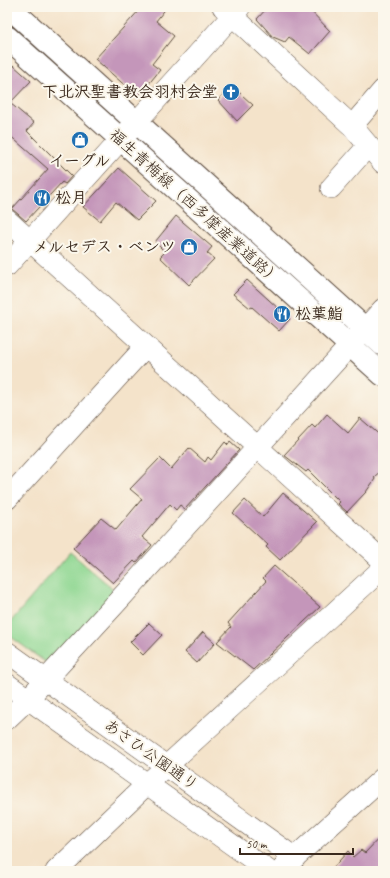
<svg xmlns="http://www.w3.org/2000/svg" width="390" height="878" font-family="Caveat,'Klee One',sans-serif">
<style>
.garden{fill:#8fd792;stroke:#658058}
.building{fill:#c496ba}
.lines{fill:none;stroke-linecap:round;stroke-linejoin:round}
.minor-casing{stroke:#574638;stroke-width:22}
.major-casing{stroke:#574638;stroke-width:24}
.minor{stroke:#fff;stroke-width:21}
.major{stroke:#fff;stroke-width:22}
.labels{text-anchor:middle;dominant-baseline:central;stroke-width:4;stroke-linejoin:round;paint-order:stroke}
.poi-label{font-size:16px;font-weight:bold;fill:#3b2a1e;stroke:#fbf7ec;text-anchor:end}
.street-label{font-size:16px;fill:#3b2a1e;stroke:#fbf7ec}
</style>
<rect width="100%" height="100%" fill="#fbf7ec"/>
<filter id="ink" filterUnits="userSpaceOnUse"><feTurbulence type="fractalNoise" baseFrequency=".025" numOctaves="2"/><feDisplacementMap in="SourceGraphic" scale="8" xChannelSelector="R" yChannelSelector="G"/><feConvolveMatrix kernelMatrix="1 2 1 2 8 2 1 2 1" color-interpolation-filters="sRGB"/></filter>
<filter id="wash" filterUnits="userSpaceOnUse"><feTurbulence type="fractalNoise" baseFrequency=".012" numOctaves="4" result="noise"/><feDisplacementMap in="SourceGraphic" scale="16" xChannelSelector="R" yChannelSelector="G"/><feGaussianBlur stdDeviation="0.9" result="paint"/><feColorMatrix in="noise" values="0 0 0 0 0 0 0 0 0 0 0 0 0 0 0 0 0 1.4 0 .05"/><feComposite in="paint" operator="in"/></filter>
<g filter="url(#wash)">
<rect width="100%" height="100%" fill="#f4e3ca"/>
<path class="garden" d="M70,552l49,42 -67,73 -45,-33v-8z"/>
<g id="blocks">
<path class="building" d="M142,7h25l-11,14 18,15 -22,28 8,6 -22,27 -43,-38z
M268,7h39l23,24 -20,23 -21,-17 -4,5 -12,-5 -16,-18z
M13,65l18,16 -21,22 24,20 -7,8 45,45 -7,8 -3,-2 -36,39 -14,-12 36,-40 -41,-36v-61z
M231,85l22,20 -16,16 -19,-21z
M119,168l37,33 -19,19 -21,-18 -16,19 -17,-14z
M176,216l36,31 -5,6 7,6 -25,26 -29,-28 5,-5 -10,-10z
M247,280l43,39 -11,12 -27,-24 -2,1 -17,-14z
M327,414l21,19 12,-15 23,20v31l-9,8 1,2 -9,13 -19,20 -9,-8 2,-2 -32,-32 -2,2 -22,-17 28,-30 3,3z
M225,442l3,3 2,-3 9,8 -54,59 -5,-4 -4,5 -6,-6 -28,33 10,8 -16,18 -2,-2 -21,22 -40,-35 28,-30 15,12 26,-31 -12,-10 30,-31 11,11 18,-21 16,14 3,-5 3,3z
M283,493l34,29 -37,38 -14,-13 2,-2 -35,-32 12,-13 18,17z
M274,566l46,41 -67,63 -36,-28 14,-15 -3,-4 38,-42 -3,-3z
M149,623l13,12 -19,20 -13,-13z
M203,632l12,11 -18,20 -12,-11z
M383,834v37h-53l18,-20 5,6 8,-7 4,3z"/>
</g>
</g>
<g filter="url(#ink)">
<use href="#blocks" fill-opacity="0" stroke="#574638" stroke-width="1"/>
<g class="lines">
<defs>
<path id="minor" d="M223,7l129,119 31,37
M352,126l31,-36
M331,188l37,-42
M7,220l376,341
M7,266l233,-259
M7,499l139,-153
M7,652l288,206
M7,684l262,187
M7,719l21,-20 91,-99 264,-291
M284,867l99,-89
M56,871l91,-87 236,-216"/>
<path id="major" d="M9,7l374,338
M7,37l376,338"/>
</defs>
<use href="#minor" class="minor-casing"/>
<use href="#major" class="major-casing"/>
<use href="#minor" class="minor"/>
<use href="#major" class="major"/>
</g>
</g>
<defs>
<symbol id="church-disc" viewBox="-11 -11 22 22"><circle r="9.5" fill="#1f6fb2" stroke="#fbf7ec"/><path d="M-1.2-6h2.4v3.5h3.3v2.4h-3.3V6h-2.4V-.1h-3.3v-2.4h3.3Z" fill="#fff"/></symbol>
<symbol id="shop-disc" viewBox="-11 -11 22 22"><circle r="9.5" fill="#1f6fb2" stroke="#fbf7ec"/><path d="M-5-2.5h2.3a2.7 3.5 0 0 1 5.4 0H5L5.5 6h-11ZM-1.5-2.5h3a1.5 2.3 0 0 0-3 0Z" fill="#fff"/></symbol>
<symbol id="restaurant-disc" viewBox="-11 -11 22 22"><circle r="9.5" fill="#1f6fb2" stroke="#fbf7ec"/><path d="M-5-6h1v4h1v-4h1v4h1v-4h1v5L-1.5 .5V6h-2V.5L-5-1ZM5-6V6H3V1.5H1.5Q1.5-4 5-6Z" fill="#fff"/></symbol>
</defs>
<g fill-rule="evenodd">
<use href="#church-disc" x="221" y="82" width="20" height="20"/>
<use href="#shop-disc" x="70" y="130" width="20" height="20"/>
<use href="#restaurant-disc" x="32" y="188" width="20" height="20"/>
<use href="#shop-disc" x="179" y="237" width="20" height="20"/>
<use href="#restaurant-disc" x="272" y="304" width="20" height="20"/>
</g>
<g class="labels">
<g class="poi-label">
<text x="218" y="92">下北沢聖書教会羽村会堂</text>
<text x="80" y="161" text-anchor="middle">イーグル</text>
<text x="55" y="198" text-anchor="start">松月</text>
<text x="176" y="247">メルセデス・ベンツ</text>
<text x="295" y="314" text-anchor="start">松葉鮨</text>
</g>
<g class="street-label">
<text transform="translate(195 207) rotate(42)">福生青梅線（西多摩産業道路）</text>
<text transform="translate(151 755) rotate(35)">あさひ公園通り</text>
</g>
</g>
<rect width="390" height="878" fill="none" stroke="#fbf7ec" stroke-width="24"/>
<path d="M240 848v6h113v-6" fill="none" stroke="#3b2a1e" stroke-width="2"/>
<text x="246" y="848" font-size="12" fill="#3b2a1e" stroke="#fbf7ec" stroke-width="3" paint-order="stroke">50 m</text>
</svg>
